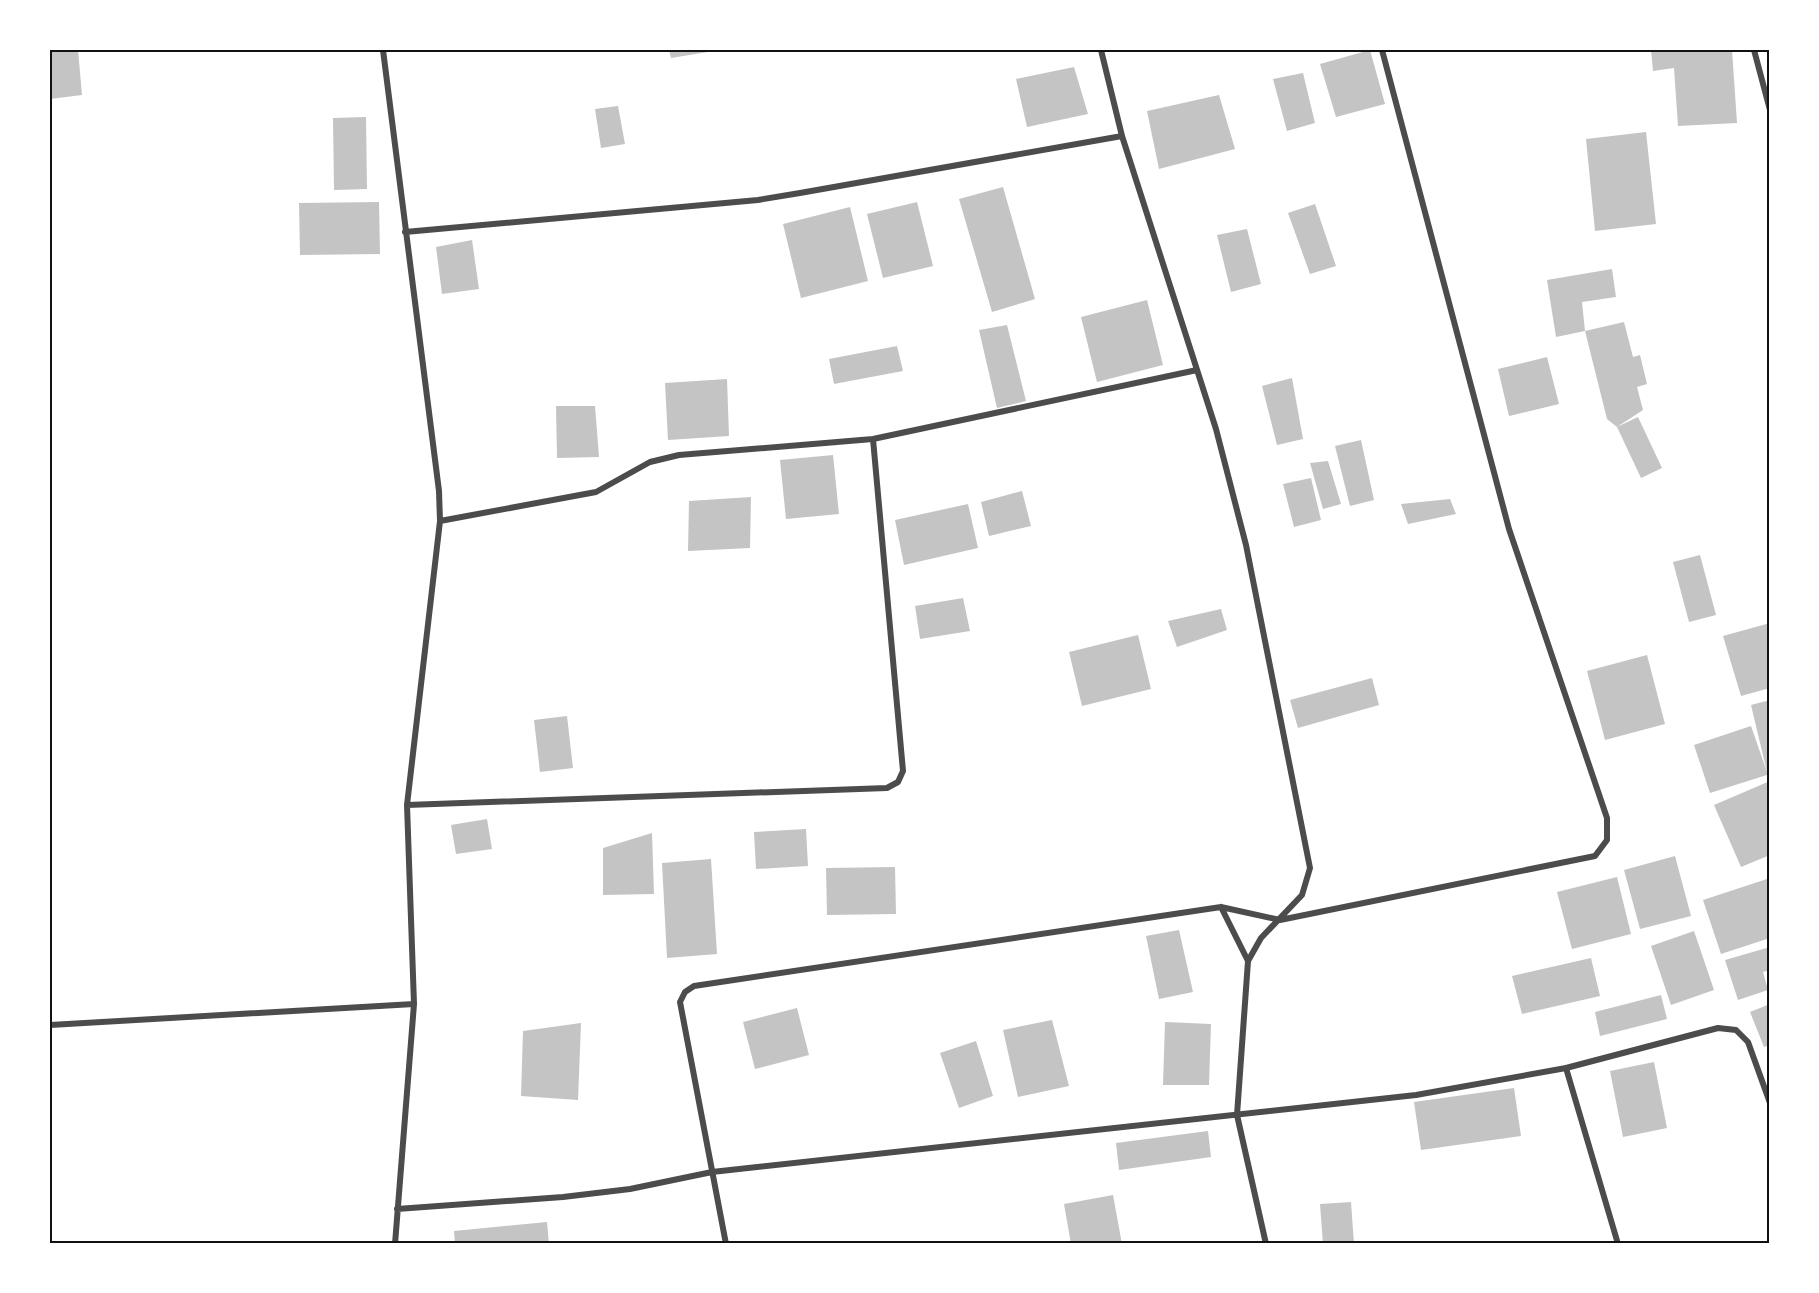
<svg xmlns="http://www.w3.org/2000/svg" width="1819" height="1293" font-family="'Alegreya Sans',sans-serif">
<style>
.building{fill:#c4c4c4}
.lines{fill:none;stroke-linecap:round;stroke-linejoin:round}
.minor{stroke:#4c4c4c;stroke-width:6}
.neatline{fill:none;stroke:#111;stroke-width:2}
</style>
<rect width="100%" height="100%" fill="#fff"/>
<path class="building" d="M50,50h28l4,45 -32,4z
M669,50h45v1l-43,7z
M1370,50l15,54 -49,13 -16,-53z
M1651,50h81l5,73 -59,3 -4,-58 -21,3z
M1074,67l14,47 -61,13 -11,-48z
M1303,73l12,50 -28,8 -14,-52z
M1219,95l16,54 -76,20 -12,-58z
M618,106l7,38 -24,4 -6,-39z
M366,117l1,72 -33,1 -1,-72z
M1646,132l10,92 -61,7 -9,-92z
M1003,187l32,112 -43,13 -33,-113z
M379,202l1,52 -80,1 -1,-52z
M917,202l16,64 -50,12 -16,-64z
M1315,204l21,62 -26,8 -22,-61z
M850,207l18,74 -67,17 -18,-74z
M1247,229l14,55 -30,8 -14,-57z
M472,240l7,49 -37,5 -6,-47z
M1612,269l4,28 -34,5 3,29 -29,6 -9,-57z
M1147,300l16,65 -66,17 -16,-65z
M1624,322l9,35 7,-2 7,29 -10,3 6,23 -26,17 -10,-8 -22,-88z
M1007,325l19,76 -29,7 -18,-78z
M897,346l6,25 -69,13 -5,-25z
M1547,357l12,47 -50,12 -11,-47z
M1292,378l11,61 -26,6 -15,-59z
M727,379l2,57 -61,4 -3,-57z
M556,406h39l4,51 -42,1z
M1638,417l24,51 -21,10 -24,-51z
M1361,440l13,60 -24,6 -15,-60z
M833,455l6,59 -53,5 -6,-59z
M1328,461l13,43 -18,5 -13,-46z
M1311,478l10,42 -27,7 -11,-43z
M1022,491l9,35 -42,10 -8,-34z
M751,497l-1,51 -62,3 1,-50z
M1450,499l6,15 -48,10 -7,-20z
M968,504l10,44 -74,17 -9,-45z
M1700,555l16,60 -27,7 -16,-60z
M963,598l7,33 -50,8 -5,-33z
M1221,609l6,21 -50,17 -9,-26z
M1770,623v65l-29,8 -18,-60z
M1138,635l13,54 -69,17 -13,-54z
M1647,655l18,69 -60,16 -18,-69z
M1372,678l7,27 -81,23 -8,-28z
M1770,700v74l-60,19 -16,-48 57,-19 16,46 -16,-67z
M567,716l6,52 -33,4 -6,-52z
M1770,781v74l-29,12 -27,-62z
M487,819l5,30 -36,5 -5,-29z
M806,829l2,37 -52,3 -2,-37z
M652,833l2,61 -51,1v-47z
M1675,856l16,60 -51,13 -16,-59z
M711,859l6,95 -50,4 -5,-95z
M895,867l1,47 -69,1 -1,-47z
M1617,877l14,57 -59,15 -15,-57z
M1770,878v60l-49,16 -18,-54z
M1179,930l14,62 -34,7 -13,-63z
M1694,931l20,59 -43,15 -20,-59z
M1770,947v23l-7,2 5,18 -30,10 -13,-40z
M1591,958l9,38 -78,18 -10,-38z
M1661,995l6,24 -67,17 -5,-24z
M1770,1004v41l-6,2 -14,-35z
M797,1008l12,47 -54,14 -12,-47z
M1052,1020l17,66 -51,11 -15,-67z
M1165,1022l46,2 -2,61h-46z
M581,1023l-3,77 -57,-4 2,-65z
M976,1041l17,55 -34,12 -19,-55z
M1654,1062l13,66 -44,9 -13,-66z
M1514,1088l7,48 -100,14 -7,-48z
M1208,1131l3,26 -92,13 -3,-27z
M1113,1195l9,49h-51l-7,-40z
M1351,1202l3,42h-31l-3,-40z
M547,1222l2,22h-94l-1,-13z"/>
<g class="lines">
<path class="minor" d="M383,50l56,441 1,30 -33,284 7,199 -19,240
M1101,50l21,86 94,293 30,116 64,323 -8,27 -41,43 -13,23 -11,154 29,129
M1754,50l16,60
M405,232l353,-32 42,-7 322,-57
M440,521l156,-29 54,-30 29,-7 194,-16 324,-69
M407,805l480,-17 11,-6 5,-11 -30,-332
M1221,907l27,54
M50,1025l364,-21
M1566,1068l52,176
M397,1209l166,-12 67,-8 82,-17 704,-77 150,-27 152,-40 18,2 12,12 22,61
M726,1244l-46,-242 5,-10 9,-6 527,-79 59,13 315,-64 12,-16v-22l-98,-289 -127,-479"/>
</g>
<rect width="1819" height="1293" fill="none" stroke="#ffffff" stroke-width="102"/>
<rect x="51" y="51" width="1717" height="1191" class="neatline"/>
</svg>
